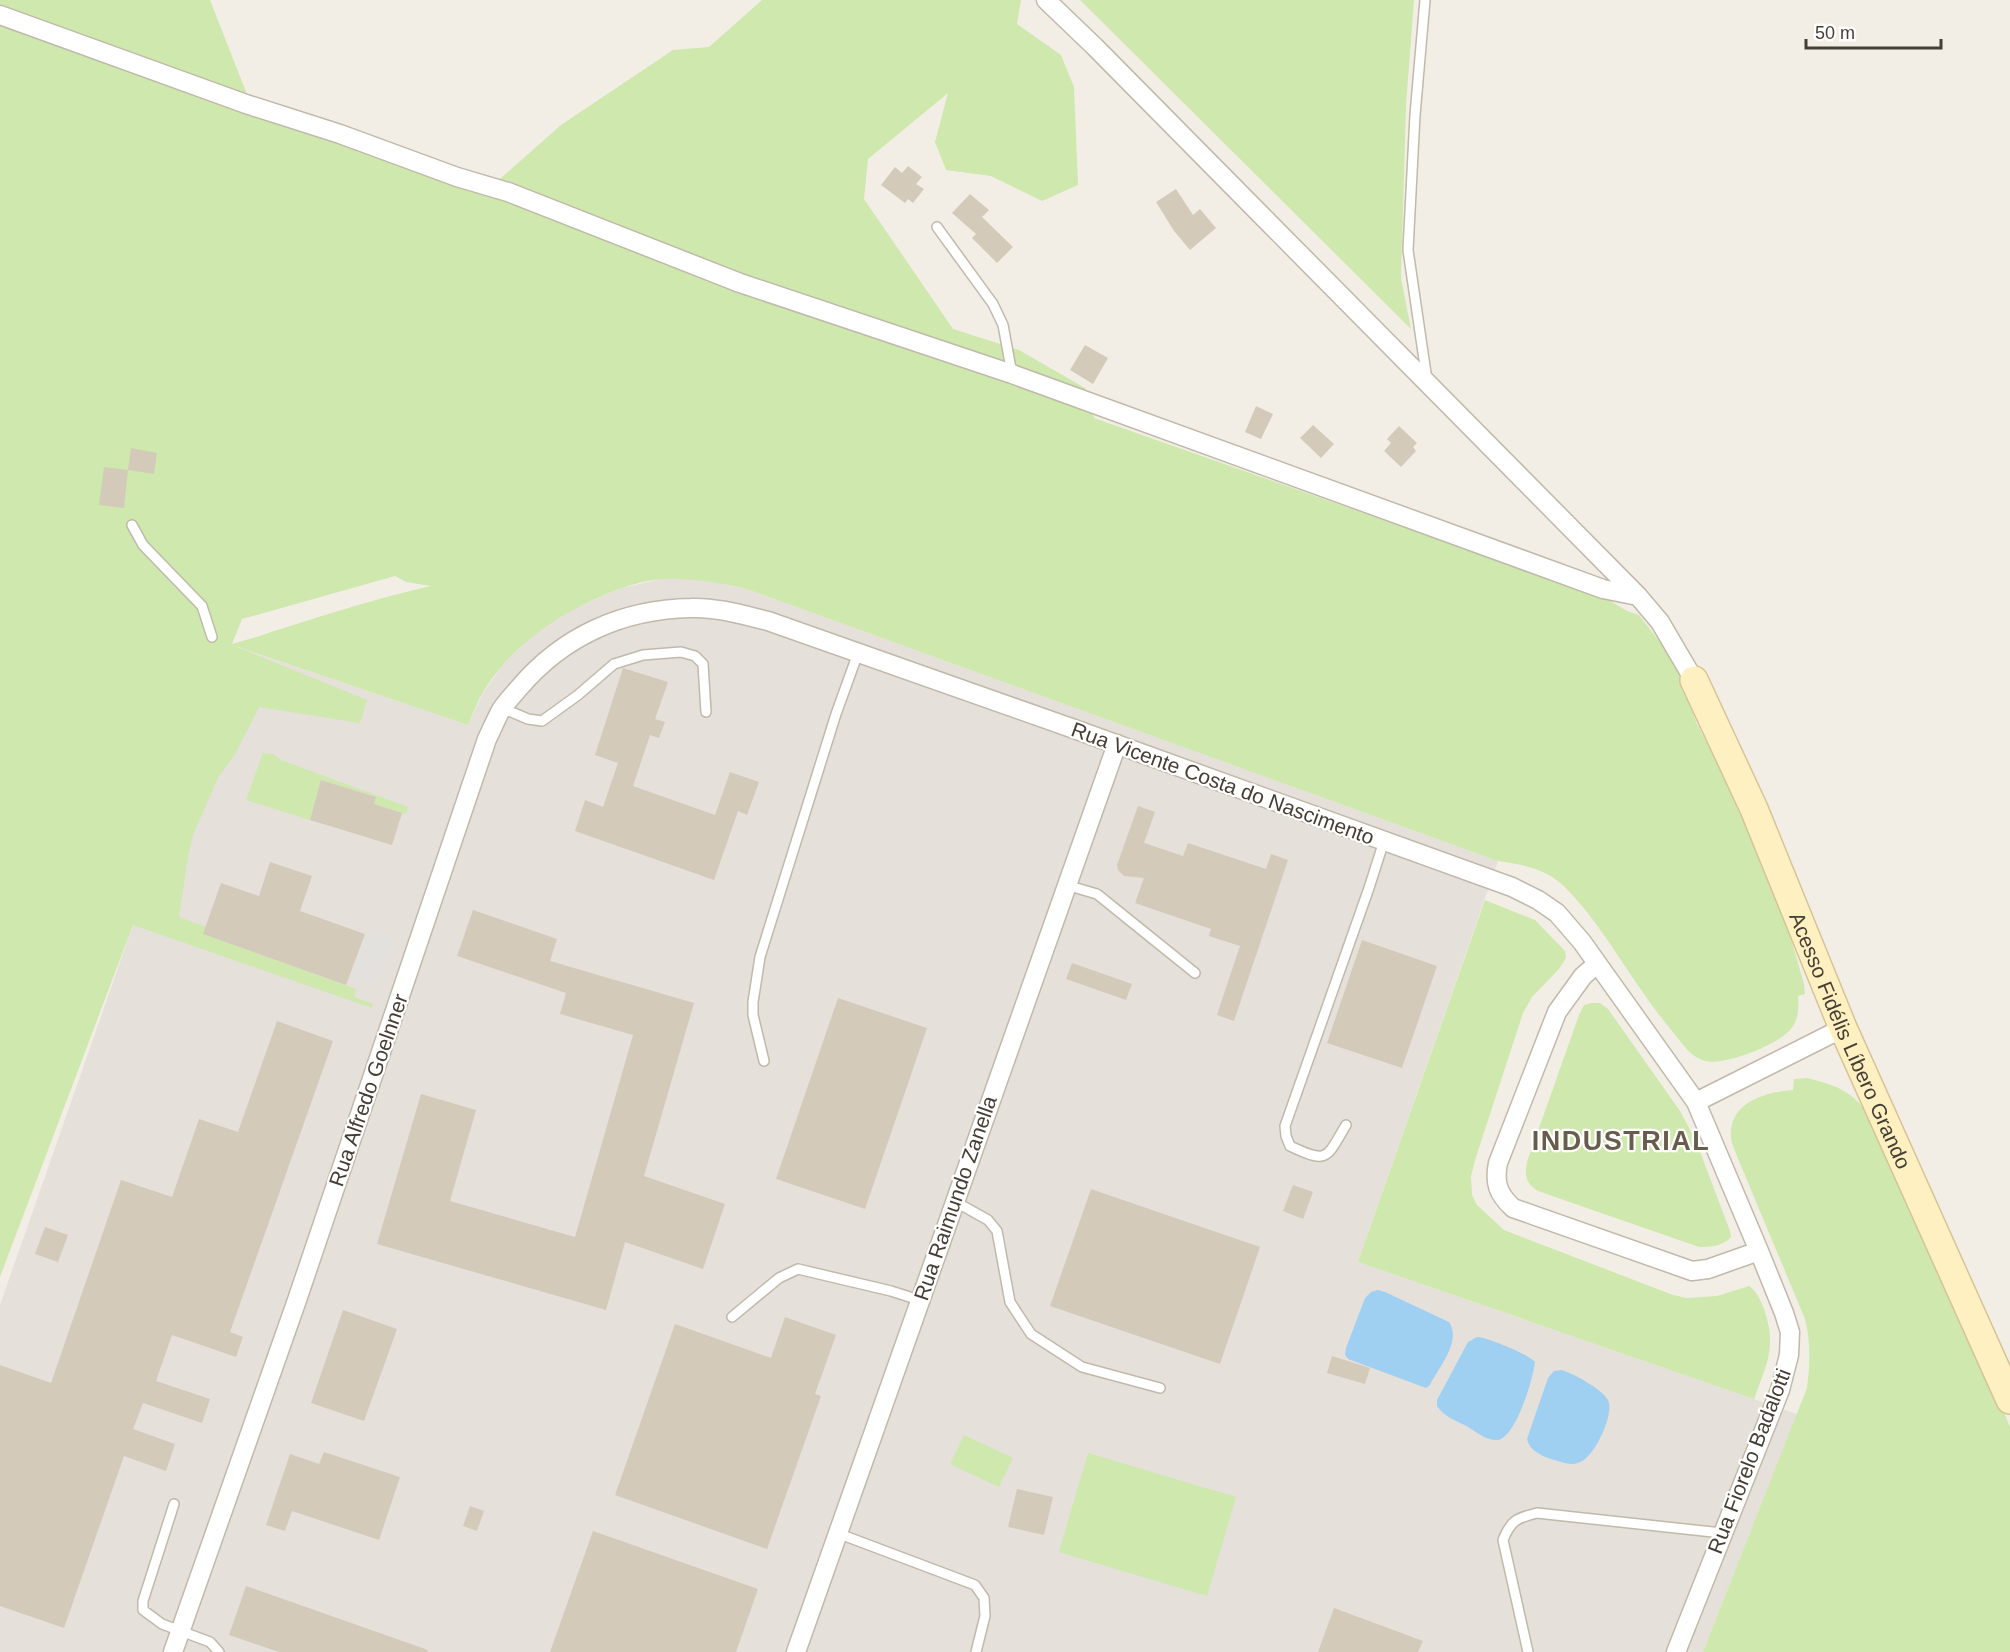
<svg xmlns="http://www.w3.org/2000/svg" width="2010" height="1652" font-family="Arial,sans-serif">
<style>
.industrial{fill:#e5e0da}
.green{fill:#cee8ad;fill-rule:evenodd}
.parking{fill:#e3e1dd}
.water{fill:#a0d0f1}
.building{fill:#d4caba}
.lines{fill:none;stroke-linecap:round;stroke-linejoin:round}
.lane-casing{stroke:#c1b9aa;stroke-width:12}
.street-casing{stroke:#c1b9aa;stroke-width:21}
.secondary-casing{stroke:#d6c496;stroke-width:30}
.lane{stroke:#fff;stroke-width:9}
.street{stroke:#fff;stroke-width:18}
.secondary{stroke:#fff0c2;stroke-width:27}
.labels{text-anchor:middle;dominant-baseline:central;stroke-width:4.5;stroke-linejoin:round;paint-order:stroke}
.street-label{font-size:21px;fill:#453e34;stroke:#fff}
.district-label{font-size:27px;font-weight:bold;letter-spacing:1.5px;fill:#685c4c;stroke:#fff}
</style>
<rect width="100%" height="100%" fill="#f3eee5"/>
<path class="industrial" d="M661,579h35l48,9 754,273 -140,401 439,152 -94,238h-1703v-347l231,-660 237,80 15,-32 19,-27 33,-34 44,-26 43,-18z"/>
<path class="green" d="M0,0h210l38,97 244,89 69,-61 112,-75 36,-3 53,-47h259l-4,24 44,31 13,32 4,98 -36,16 -51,-25 -45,-6 -11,-28 13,-49 -80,66 -4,40 89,130 66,21 66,38 9,30 513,181 20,12 12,4 30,39 16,33 11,35 47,91 35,81 26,90 1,10 -7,2c2,25 -4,35 -26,47 -14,8 -50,22 -66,18 -15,-3 -24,-18 -34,-30 -31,-37 -55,-80 -85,-119 -11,-13 -24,-30 -40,-38 -14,-7 -33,-11 -49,-13l-754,-273c-27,-5 -53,-10 -81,-9 -21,1 -42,9 -61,17 -48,20 -91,51 -119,96 -6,10 -10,22 -15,33l-236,-80 135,55 -7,23 -101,-16 -24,47 -17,24 -25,57 -5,21 -9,61 27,10 -3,7 153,55 -2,8 19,7 -1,4 -239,-83 -133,352zM395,576l11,6 25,4c-48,11 -94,25 -141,40 -19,6 -38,13 -58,18l10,-25z
M1080,0h334l-8,105 -5,173 10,51z
M263,753l10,1 8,6 127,47 -2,7 -32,-10 2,-7 -54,-17 -12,40 -64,-20z
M1485,900l50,20 30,31 1,7 -7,11 -27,28 -9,16 -47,144 -5,19 1,19 5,10 27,25 169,65 14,3 30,-2 32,-10c8,6 11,13 15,23 13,38 3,54 -10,90l-396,-137z
M1591,1003h9l8,6 72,102 16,30 34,90 1,6c-7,9 -21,10 -32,10l-161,-56c-13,-8 -13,-15 -11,-29l52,-147 5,-10z
M1807,1078c27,7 42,11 60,34l97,205 46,110v225h-307l104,-264c3,-23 4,-46 -2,-69l-66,-158c-3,-8 -7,-16 -8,-23 -3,-36 35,-46 62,-48l1,-11z
M964,1435l49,23 -14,29 -49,-23z
M1088,1453l148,44 -29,99 -148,-44z"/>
<path class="parking" d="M368,929l25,9 -15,47 -26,-9z"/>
<path class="water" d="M1378,1290l7,2 64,30c13,19 -10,45 -19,63l-4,3 -78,-29 -3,-4 1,-7 19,-50 6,-6z
M1477,1337c10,0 53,18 58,25 -2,17 -19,75 -37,78 -11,1 -22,-8 -30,-13 -11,-6 -24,-10 -31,-21v-6l31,-58z
M1562,1370c12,4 40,19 46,30 7,15 -15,60 -30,63 -9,3 -19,-2 -27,-4 -11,-4 -21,-8 -24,-20l21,-61 6,-7z"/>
<path class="building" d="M908,166l14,11 -6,7 8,5 -11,14 -5,-4 -3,4 -24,-18 14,-18 7,6z
M1176,189l17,26 7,-6 16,19 -26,22 -16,-19 -18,-29z
M970,194l19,16 -7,7 31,30 -16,16 -25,-25 4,-4 -24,-21z
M1085,345l23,13 -15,26 -23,-14z
M1256,406l17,8 -12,25 -16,-7z
M1313,425l21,19 -13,14 -21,-20z
M1399,426l18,17 -4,4 3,4 -15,16 -17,-16 7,-8 -4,-4z
M131,448l26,5 -3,21 -26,-4z
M104,467l24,3 -4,38 -25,-3z
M623,668l45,14 -13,37 10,3 -6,16 -9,-3 -17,51 82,29 15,-43 29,10 -12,33 -9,-4 -24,69 -139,-49 10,-31 18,7 15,-44 -23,-8z
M321,780l55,17 -2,7 28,9 -10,32 -82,-25z
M1138,806l17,6 -11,31 39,13 5,-13 78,26 5,-15 17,6 -54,161 -17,-6 23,-69 -31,-10 2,-7 -76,-26 9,-25 -20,-2 -6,-6 -1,-5z
M270,862l42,14 -12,35 65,23 -19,51 -143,-51 18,-51 38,13z
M473,910l84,29 -7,22 144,42 -50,173 81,28 -22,65 -78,-27 -19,68 -229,-66 44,-150 55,16 -26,91 125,36 58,-202 -73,-21 6,-21 -109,-37z
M1362,940l75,26 -35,102 -75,-25z
M1072,963l60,21 -6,16 -60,-21z
M838,998l89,30 -62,181 -89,-30z
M277,1021l56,20 -103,291 13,5 -7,20 -64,-22 -16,46 54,18 -8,24 -59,-20 -10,26 42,15 -9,27 -42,-15 -60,172 -64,-22v-241l51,18 70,-203 51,17 27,-78 39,13z
M1293,1185l20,7 -10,27 -20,-8z
M1091,1189l169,58 -40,117 -170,-58z
M45,1227l23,8 -10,27 -23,-8z
M343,1310l54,19 -33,92 -53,-18z
M785,1317l51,18 -21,59 6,2 -54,153 -152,-54 60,-171 96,34z
M1332,1356l38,12 -5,16 -38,-11z
M324,1452l76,25 -21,63 -87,-29 -7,20 -19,-6 24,-71 29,10z
M1017,1489l36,8 -9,38 -36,-8z
M470,1506l14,5 -7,20 -14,-5z
M593,1531l165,58 -22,63h-186z
M246,1586l182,64 -1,2h-148l-50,-17z
M1334,1608l89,33 -5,11h-100z"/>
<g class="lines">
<defs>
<path id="lane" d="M1425,0l-10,115 -7,135 19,130
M937,227l56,77 10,21 9,49
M132,525l11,20 59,61 10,31
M502,708l26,11 14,2 36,-26 36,-31 29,-9 38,-3 14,4 8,8 3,48
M1066,885l31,9 98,79
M764,1061l-11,-46v-13l7,-45 76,-243 22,-61
M1346,1125c-20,34 -18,39 -56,21l-4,-10 -1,-10 84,-238 15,-47
M954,1201l34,19 9,11 13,71 21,32 51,33 78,21
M732,1317l47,-39 19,-9 93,22 28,9
M174,1504l-31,97v9l19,14 48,18 9,10
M837,1533l138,52 9,13 1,18 -9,36
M1528,1652l-25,-112c8,-20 14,-22 34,-27l185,20"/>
<path id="street" d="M1046,0l49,47 543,549 22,26 34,58
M0,15l246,89 94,30 117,43 51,15 232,91 272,91 591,215 35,7
M1597,964l-14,12 -26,36 -59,151c-4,20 0,31 15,45l179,63 16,-2 51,-18
M1696,1102l147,-74
M173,1652l124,-352 190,-561c5,-10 9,-20 14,-29 5,-8 12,-15 18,-22 44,-52 104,-79 172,-80 26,-1 52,7 77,13l309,109 435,157 26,13 19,13 25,29 114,160 63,149 25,62 6,19 -1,23 -9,35 -104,262
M796,1652l321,-908"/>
<g id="secondary">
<path id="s1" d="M1694,680l60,129 89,219 167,372"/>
</g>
</defs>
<use href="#lane" class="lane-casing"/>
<use href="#street" class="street-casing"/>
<use href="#secondary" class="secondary-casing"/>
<use href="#lane" class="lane"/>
<use href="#street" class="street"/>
<use href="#secondary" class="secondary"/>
</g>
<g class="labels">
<g class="street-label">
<text transform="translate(1223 783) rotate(20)">Rua Vicente Costa do Nascimento</text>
<text stroke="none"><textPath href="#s1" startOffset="393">Acesso Fidélis Líbero Grando</textPath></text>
<text transform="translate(368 1090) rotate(-71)">Rua Alfredo Goelnner</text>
<text transform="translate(955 1198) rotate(-71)">Rua Raimundo Zanella</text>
<text transform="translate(1749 1461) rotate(-69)">Rua Fiorelo Badalotti</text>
</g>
<g class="district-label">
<text x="1621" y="1141">INDUSTRIAL</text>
</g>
</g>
<path d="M1806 39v9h135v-9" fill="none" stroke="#453e34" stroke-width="3"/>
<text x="1815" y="39" font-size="18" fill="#453e34" stroke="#ffffff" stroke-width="4.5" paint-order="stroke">50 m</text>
</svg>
